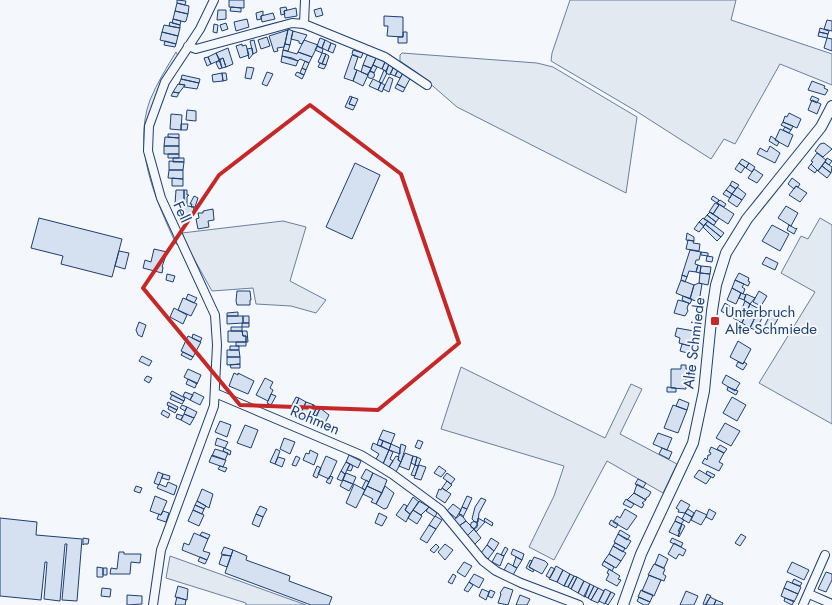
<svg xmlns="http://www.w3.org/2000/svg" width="832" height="605" font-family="Jost,sans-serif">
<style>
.green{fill:#e3e9f0;stroke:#687fa3}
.building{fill:#d5e0f0;stroke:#1d3f73}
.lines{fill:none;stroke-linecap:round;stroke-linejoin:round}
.street-casing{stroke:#1d3f73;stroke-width:10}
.secondary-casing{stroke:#1d3f73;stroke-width:12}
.street{stroke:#f4f7fb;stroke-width:8}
.secondary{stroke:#f4f7fb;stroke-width:10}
.marked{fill:none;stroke:#c62828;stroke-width:4;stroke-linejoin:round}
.poi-dot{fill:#c62828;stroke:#f4f7fb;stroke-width:2}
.labels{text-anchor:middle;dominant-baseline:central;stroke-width:4;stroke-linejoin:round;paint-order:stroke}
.street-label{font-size:15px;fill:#1d3f73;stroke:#f4f7fb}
.poi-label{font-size:15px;fill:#1d3f73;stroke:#f4f7fb;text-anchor:start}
</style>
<rect width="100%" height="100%" fill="#f4f7fb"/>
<path class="green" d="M570,0h166l-5,20 101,34v31l-52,-21 -45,80 -11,-5 -13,20 -75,-48 -85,-50 1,-8z
M176,52l2,4 -25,56 -4,49 30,84 -3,-1c-20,-44 -44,-95 -26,-144 7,-17 17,-33 26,-48z
M402,53l135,10 16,4 84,50 -11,76 -169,-86 -38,-33 -19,-13v-6z
M820,218l12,7v199l-73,-41 56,-91 -34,-19 20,-37 7,3z
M283,221l23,6 -16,54 36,19 -10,13 -25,-7 -35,-2 -3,-16 -41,3 -24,-43 -6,-15z
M461,367l144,71 26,-54 11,5 -22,45 57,30 -14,29 -56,-32 -53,99 -25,-13 25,-51 10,-30 -123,-37z
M170,556l136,49h-60v-2l-80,-25z"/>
<path class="building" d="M177,0l9,1 -1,4 -8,-2z
M229,0h15v8l-15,-1z
M177,3l12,3 -1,8 -13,-3z
M231,7l10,1v4l-11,-1z
M286,7l1,3 -3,1 1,3 -4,1 -1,-7z
M296,8l1,8 -12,2 -1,-7z
M321,8l2,7 -7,2 -2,-7z
M218,10h8v9l-9,1z
M175,11l13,3 -2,7 -1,1 -12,-3z
M263,11v4l-2,1v3l-4,1 -1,-7z
M273,13l2,6 -13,3 -1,-6z
M384,16l19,1v20l-16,-1 1,-10h-4z
M173,19l8,2 -1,4 -8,-2z
M247,19l2,8 -13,4 -2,-9z
M827,20l5,1v10l-8,-2z
M170,22l10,3v3l-11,-2z
M226,23l2,6 -6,2 -2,-6z
M214,24l4,1 -1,8 -4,-1z
M164,25l16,3 -2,8 -16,-4z
M820,28l9,3 -1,3 -9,-2z
M288,29l5,2 -3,14 -5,-1z
M288,30l-4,17 -7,1 1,3 -4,1 -5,-16z
M293,31l14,4 -5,9 -3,-1v-2l-8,-2z
M162,32l16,4 -2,8 -16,-4z
M403,32h4v11h-9v-6h5z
M819,32l9,2 -1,4 -9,-2z
M267,37l3,9 -9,3 -3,-9z
M320,38l5,2 -3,8 -5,-2z
M827,38l5,1v12l-8,-3z
M254,40l3,12 -4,2 -3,-13z
M304,40l14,5 -6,12 -14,-5z
M325,40l6,3 -3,8 -6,-3z
M165,41l11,3 -1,3 -11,-2z
M331,43l5,2 -3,8 -5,-2z
M242,44v2l4,-1 3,10 -9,3 -4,-12z
M285,44l5,1 -2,6 -5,-1z
M317,46l6,3 -1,4 -7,-3z
M228,48l5,16 -7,3 -3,-9 -4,2 -3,-7z
M252,48l1,6 -4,5 -2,-10z
M283,50l14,4 1,-2 14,5 -3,6 -9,-4 -2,2 -16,-5z
M353,50l10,3 -2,5 -9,-4z
M216,53l4,7 -9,4 -3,-7z
M322,53l4,1 -4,10 -4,-2z
M326,54l3,2 -3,9 -4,-1z
M352,55l6,2 -4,12 3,1 -4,11 -9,-3z
M367,55l9,3 -6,13 1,-3 -8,-3z
M282,56l10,2 6,3 -2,5 -15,-4z
M208,57l3,7 -4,2 -3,-8z
M223,58l3,9 -4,1 -3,-8z
M376,58l9,4 -3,7 -9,-4z
M220,60l2,8 -3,1 -3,-6z
M305,61l4,2 -3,7 -4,-2z
M385,62l4,2 -3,7 -4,-2z
M320,63l6,2 -2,4 -6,-2z
M389,64l5,2 -4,9 -4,-2z
M363,65l8,3 -3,7 -7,-3z
M373,65l4,2 -3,6 -4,-2z
M247,67l7,1 -3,11 -6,-1z
M302,68l4,2 -2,5 -4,-2z
M393,68l5,2 -3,6 -5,-2z
M357,70l11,5 -5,11 -10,-5z
M384,70l3,3 -5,10 -3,-1z
M398,70l5,3 -3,5 -5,-2z
M367.5 75a3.5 3.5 0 1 1 7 0a3.5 3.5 0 1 1-7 0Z
M267,72l6,2 -6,12 -5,-2z
M297,72l7,3 -2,4 -7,-4z
M222,73h4l1,7 -4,1z
M222,73l1,8 -10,1 -1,-7z
M403,73l8,4 -6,11 -8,-4z
M182,75l18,4 -1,4 -18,-4z
M389,77l4,2 -4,13 -6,-3z
M181,79l18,4 -2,6 -13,-2 1,-2 -6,-1z
M373,79l8,4 -3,7 -9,-4z
M812,81l13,5 -1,2 4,2 -3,5 -17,-5z
M381,83l4,2 -3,7 -4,-2z
M178,84l7,1 -6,8 -6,-1z
M397,84l8,4 -2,4 -8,-4z
M173,92l6,1 -2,4 -6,-1z
M350,96l2,1 -3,7 6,2 -2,4 -8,-3z
M812,96l7,3 -2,4 -7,-3z
M352,97l6,2 -3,7 -6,-2z
M812,100l9,4 -4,10 -9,-4z
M187,110l9,1v10l-10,-1z
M789,113l12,6 -4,9 -14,-6 2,-6 2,1z
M171,114l11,1 -1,15 -11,-1z
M783,122l10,4 -2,4 -10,-5z
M181,124h7l-1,6h-6z
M785,127l6,3 -2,3 -6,-3z
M780,129l13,6 -5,12 -13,-7z
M168,134h11v4l-11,-1z
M771,136l8,6 -2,4 -8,-5z
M165,137l14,1v8h-15z
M824,143l8,6 -9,8 -8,-6 5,-7z
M164,146h15v8h-15z
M770,146l10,7 -5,10 -18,-9 3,-6 7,4z
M817,153l9,7 -8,11 -7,-7 2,-2 -2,-1z
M168,154h11v4h-11z
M173,158h11v4h-11z
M827,158l5,3 -3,4 -4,-3z
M742,159l7,4 -3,5 -7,-5z
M169,161l15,1 -1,8h-14z
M825,162l7,5 -1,6 -9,-7z
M355,163l25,12 -28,64 -26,-12z
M739,163l6,4 -4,6 -6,-4z
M749,163l6,4 -3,5 -6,-4z
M811,164l6,6 -2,3 -7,-5z
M822,166l9,7 -4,5 -9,-7z
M754,169l9,6 -6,8 -9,-5z
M169,170h14v9l-15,-1z
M172,178l11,1v7h-11z
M792,178l8,6 -2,3 -2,-1 -2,3 -6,-5z
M732,181l7,4 -3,4 -6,-4z
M730,185l6,4 -4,5 -6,-4z
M796,186l11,7 -7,9 -11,-7z
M737,187l9,7 -4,6 -10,-6z
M176,190h8v11h-3v4l-6,-1z
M184,190h3v5h2l-2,2v9l-6,-1v-4h3z
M726,190l6,4 -2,4 -7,-4z
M732,194l10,6 -5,7 -9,-6z
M194,196l4,2 -3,9h-4l1,-3h-2z
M713,196l6,4 -2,3 -6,-4z
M720,200l6,4 -2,3 -7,-4z
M715,203l4,2 -6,9 -4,-2z
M717,203l17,11 -6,10 -17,-11 2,1 6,-9z
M181,205l13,2 -1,8h-11z
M786,206l12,7 -7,13 -13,-8z
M213,209l1,11 -6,1 1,6 -11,2 -2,-10 3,-1 -1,-5h5v-2z
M710,212l9,6 -3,4 -9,-7z
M707,215l9,7 -2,3h-1l-9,-6z
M39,218l83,21 -10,38 -51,-13 2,-8 -32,-8z
M703,218l5,3 -4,5 -5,-4z
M708,221l16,12 -3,4 -16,-13z
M699,222l5,4 -5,6 -5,-3z
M705,224l16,13 -4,4 -14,-14z
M772,225l17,9 -9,17 -18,-10z
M789,225l7,4 1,-1 -3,6 -7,-4z
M687,233l7,4v4l-8,-1z
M688,240l6,1 -1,2 7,1 -1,7 -13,-2z
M154,249l13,3 -5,15h1l-1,6 -19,-5 2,-8 6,2z
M690,250l11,2 -2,8h-3l-1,4 3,1 -2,7 -7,-1 -2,6 -5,-2z
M119,251l10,2 -4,16 -10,-3z
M701,252l7,1v3l-7,-1z
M707,256l6,1 -1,5 -6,-1z
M766,257l12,6 -3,7 -13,-6z
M698,265l3,1 -1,7 -4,-1z
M701,266l10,1 -1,7 -10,-1z
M700,273l10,1 -2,11 -9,-2z
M739,273l10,5 -1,3 2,1 -2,4 -13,-6z
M167,274l8,2 -2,6 -7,-2z
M682,275l5,2 -2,5 -4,-2z
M681,280l13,5 -4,14 -14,-6z
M735,280l9,4 -2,3 3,2 -2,5 -11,-6z
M699,283l3,1 -3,18 -9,-3 4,-14z
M732,288l9,5 -5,11 -9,-4z
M237,291h13l1,9h-1v5h-13l-1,-4z
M759,291l8,5 -6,10 -8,-4z
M741,293l5,2 -2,5 -5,-2z
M188,294l9,4 -3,5 -8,-4z
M746,294l9,4 -5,6 -6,-4z
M683,296l9,3 -2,5 -8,-4z
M183,298l14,6 -6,12 -13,-6z
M678,300l11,3 -2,5 1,3 -3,5 -11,-3z
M745,301l5,3 -8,19 -21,-12 4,-8 15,10z
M750,304l9,5 -9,19 -8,-5z
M174,308l13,7 -4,9 -13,-7z
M759,309l6,3 -9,18 -6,-2z
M238,312v4h-11v-3z
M771,313l8,4 -9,16 -7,-4z
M227,316h16v7l-16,1z
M243,316h6v7h-6z
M139,322l7,3 -4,12 -4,-2 -2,-5z
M242,323h7v4h-7z
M231,327h11v4h-11z
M677,328l17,3 -4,15 -11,-3 1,-5 -5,-2z
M228,331h14l1,5h3v6h-18z
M242,331h5l1,11h-2v-6h-3z
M193,334l9,4 -2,4 -8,-4z
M188,336l13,6 -8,15 -12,-6z
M738,341l13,8 -8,15 -13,-7z
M236,342h10v4h-10z
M682,344l10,2 -1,8 -11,-3z
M230,346h9v4h-9z
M227,350h12l1,7h-13z
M183,352l10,5 -2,3 -10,-5z
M142,356l10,5 -3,5 -10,-5z
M227,357h13v7l-13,1z
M738,362l5,2 1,-2 3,2 -4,6 -7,-4z
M240,364v4h-9l-1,-3z
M681,365h5v4h4v6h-4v14l-15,-1v-19h10z
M188,369l13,6 -4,9 -13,-7z
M234,373l4,2v-2l16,8 -6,13 -19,-8z
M726,375l14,8 -5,8 -13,-8z
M147,376l5,2 -3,5 -5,-3z
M265,378l8,4 -3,6 3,2 -5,11 -12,-6z
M188,379l9,4 -2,5 -9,-4z
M667,387l9,1v4h-9z
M728,387l10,4 -2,4 -9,-5z
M172,391l13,7 -1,3 -14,-7z
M185,392l8,3 -3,5 -7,-4z
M194,392l10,5 -4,8 -10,-5z
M271,394l5,2 -5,9 -4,-2z
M172,395l12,6 -2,3 -12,-5z
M296,397l3,1 -3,8 -4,-1z
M732,397l14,8 -9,16 -14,-8z
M299,398l7,4 -6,13 -7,-3z
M679,399l10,4 -2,7 -11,-4z
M168,402l10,5 -1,3 -10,-5z
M306,402l8,3 -7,14 -7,-4z
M182,405l5,2 -2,4 -5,-3z
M313,405l4,2 -4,8 -3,-2z
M673,405l14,5 -9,23 -14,-5z
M169,406l8,4 -2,3 -7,-4z
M187,407l10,5 -3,6 -10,-4z
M317,407l3,2 -4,7 -3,-1z
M320,408l9,7 -5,10 -9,-5z
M163,410l7,4 -2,4 -7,-4z
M177,414l6,2 -2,4 -5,-2z
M184,414l10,4 -4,7 -9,-5z
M220,421l11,4 -4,12 -12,-5z
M725,423l15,8 -9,15 -15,-8z
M245,425l13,5 -7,18 -14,-5z
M383,430l12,4 -4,10 -12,-5z
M658,433l14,5 -5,12 -14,-6z
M217,438l11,4 -3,6 -10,-3z
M284,438l11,4 -5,12 -10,-5z
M379,439l4,2 -2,5 -4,-1z
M418,440l5,2 -3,7 -5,-2z
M383,441l8,3 -2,6 -8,-4z
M373,443l16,7 -6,14 -7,-5 3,-5 -8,-5z
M391,444l9,4v6l-11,-4z
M401,444l5,2 -5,16 -3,-2z
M720,445l7,4 -3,4 -7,-4z
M711,447l13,6 -5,9 4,2 -4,7 -17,-8 3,-5 2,2 1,-5h2l1,-2 -2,-1z
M224,448l7,3 -1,4 -7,-4z
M662,448l10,4 -3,7 -10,-5z
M215,449l13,4 -3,7 -13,-4z
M276,449l4,2 -5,13 -5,-2z
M310,450l8,4 -4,11 -11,-5 3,-7 3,1z
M389,450l4,2 -3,7 3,2 -4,6 -6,-3z
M405,453l8,3 -4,14 -10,-4z
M212,455l14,5 -3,7 -14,-5z
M349,455l12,6 -3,7 -12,-6z
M296,456l4,2 -4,8 -4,-1z
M326,456l11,5 -8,18 -11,-5z
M396,456l3,1 -1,3 3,2 -5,10 -7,-5z
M413,456l4,1 -2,8 -4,-2z
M278,457l7,2 -3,8 -7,-3z
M417,457l4,2 -3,7 -3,-1z
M346,462l4,2 -5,10 -4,-3z
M350,464l3,2 -2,5 -4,-1z
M415,465l3,1 -3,10 -4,-1z
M419,465l7,2 -5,13 -7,-2z
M220,466l7,2 -2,4 -7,-3z
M317,466l4,2 -4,10 -4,-2z
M439,466l7,5 -5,6 -7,-4z
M366,469l7,4 -4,9 -8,-4z
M699,470l12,7 -5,7 -12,-7z
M341,471l4,3 -3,7 -5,-2z
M707,471l8,4 -2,3 -7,-4z
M158,472l5,2 -4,11 -5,-2z
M346,473l10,4 -3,7 -10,-4z
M373,473l14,7 -5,13 -15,-7z
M447,473l8,6 -4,5 -8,-6z
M163,474l7,2 -1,4 -7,-2z
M330,476l3,1 -3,7 -4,-2z
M638,479l8,4 -3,5 -8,-4z
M343,480l10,4 -4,7 -9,-5z
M366,480l3,2 -4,8 -3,-2z
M447,481l5,4 -6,6 -4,-3z
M168,482l9,4 -3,9 -17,-7 2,-4 7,3z
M354,484l11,6 -9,18 -10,-5z
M637,484l14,8 -2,4 -3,2v2l-12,-7z
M136,486l6,2 -2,5 -6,-2z
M367,486l15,7 -6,11 -5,-2 2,-3 -10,-5z
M385,486l9,7 -7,15 -3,1 -8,-5z
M442,488l9,6 -6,9 -9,-6 3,-8 2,1z
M202,489l11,5 -4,14 -12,-7z
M634,493l12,7 -4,3 2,1 -2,4 -15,-8z
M155,496l12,5 -6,14 -11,-4z
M467,496l5,2 -5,11 -5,-2z
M413,497l6,5 -9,12 -5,-4z
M481,498l5,2 -7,13 -1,9h-3l-3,-3 3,-12z
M626,499l8,5 -3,4 -8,-4z
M681,500l9,5 -5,8 -7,-1 1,-2 -3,-2z
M197,501l9,5 -2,3 -9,-4z
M419,501l10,6 -8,8 -8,-5z
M404,504l3,2 -2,4 5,4 -4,8 -10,-7z
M453,504l8,6 -5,8 -9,-7z
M195,505l9,4 -2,5 -9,-4z
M260,506l7,3 -4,8 -7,-3z
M429,507l8,6 -2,4 -9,-6z
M462,507l5,2 -4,8 -4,-3z
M625,509l12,7 -10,14 -14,-8 4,-6 3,2z
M688,509l6,4 -2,4 -7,-4z
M709,509l7,4 -4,7 -6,-3z
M193,510l11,5 -5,11 -11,-5z
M413,510l9,6 -5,8 -9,-6z
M696,510l11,5 -6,10 -10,-5z
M163,511l6,2 -3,9 -9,-3 2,-5 2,1z
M379,513l8,4 -5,9 -7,-3z
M685,513l7,4 -3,6 -7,-4z
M256,514l7,3 -4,10 -7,-3z
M461,514l5,7 -7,5 -5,-6z
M435,516l7,4 -6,9 -7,-4z
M677,516l7,4 -3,4 -6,-3z
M0,518l37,4 -1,13 46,4 -5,62 -15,-1 5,-56h-2l-5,57 -16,-2 3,-37h-2l-4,38 -41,-4z
M478,518l7,4 -9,10 -2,-3 3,-4z
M485,518l8,5 -1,3 -8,-5z
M611,520l7,4 -2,4 -7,-4z
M466,521l8,8 -7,7 -8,-10z
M675,521l7,3 -4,12 -9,-4z
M470.5 525a3.5 3.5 0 1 1 7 0a3.5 3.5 0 1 1-7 0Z
M682,524l3,2 -6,11 -1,-1 2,-4 -2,-1z
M429,525l7,4 -9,14 -7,-4z
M474,529l7,9 -7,7 -7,-9z
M620,530l10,6 -3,4 -9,-6z
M202,532l8,3 -2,4 -8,-4z
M194,533l14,6 -5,12 7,2 -3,7 -25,-10 2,-7 5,2z
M618,534l13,7 -5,8 -12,-7z
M741,534l5,3 -6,9 -5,-3z
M83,538l6,1 -1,5h-4l-1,1z
M491,538l8,5 -5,8 -7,-6z
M672,538l11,5 -2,4 -11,-5z
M615,543l10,5 -2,4 -10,-6z
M674,543l12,7 -3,6 -4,-2 -3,5 -8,-5z
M436,544l3,3 -5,6 -4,-3z
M445,544l8,6 -8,10 -7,-8z
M487,545l7,6 -6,8 -7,-6z
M613,546l13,7 -5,8 -12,-7z
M224,547l9,3 -2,6 -10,-2z
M505,547l3,2 -4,7 -3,-1z
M513,549l11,5 -2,6 -11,-6z
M233,550l14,6 -1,4 44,16 -1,5 43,16 -3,8h-18l-86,-32z
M119,552h5v2h17l-1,9 -9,-1 -1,12h-20l1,-6 6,1z
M497,553l7,3 -4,10 -8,-4z
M609,554l12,7 -5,7 -12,-7z
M659,554l9,5 -4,9 -9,-4z
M222,555l9,1 -4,11 -8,-3z
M200,557l7,3 -2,4 -7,-3z
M516,557l6,3 -5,8 -4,-2z
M534,557l11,4 3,3 -6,10 -13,-7z
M530,560l2,1 -3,6 5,3 -1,2 -7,-4z
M604,561l10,6 -2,4 -10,-6z
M464,562l8,4 -7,11 -8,-5z
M792,562l17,8 -5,10 -17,-8z
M508,563l9,5 -4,7 -9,-5z
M654,564l11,5 -2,5 3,2 -2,5 -16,-6z
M556,566l7,4 -6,12 -8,-3z
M97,567l6,1v9h-6z
M551,567l4,2 -5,9 -4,-2z
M103,568h4v7h-4z
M609,569l11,7 -2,3 3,1 -4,6 -11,-6 3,-6 -2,-1z
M563,570l7,4 -6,12 -7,-4z
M826,572l6,2v6l-6,12 -8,-3z
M453,574l3,2 -4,8 -4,-2z
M474,574l10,5 -5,9 -10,-6z
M570,574l4,2 -6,11 -4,-1z
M649,575l12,5 -7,16 -12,-5z
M574,576l3,1 -6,12 -3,-2z
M577,577l7,4 -6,12 -7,-4z
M794,579l8,4 -2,3 -8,-3z
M584,581l6,3 -5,13 -7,-4z
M787,581l14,6 -3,7 -14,-6z
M469,582l4,3 -5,7 -4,-2z
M590,584l4,2 -6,12 -4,-2z
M178,586l10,3 -1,11 -12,-3z
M594,586l4,2 -7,12 -3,-2z
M504,587l9,3 -5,15 -10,-2 3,-9 -1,-1z
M102,588l9,1 -1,8 -9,-1z
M598,588l6,3 -6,12 -7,-3z
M784,588l14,6 -4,8 -13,-6z
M482,589l7,3 -3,8 -7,-4z
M605,589l6,3 -6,12 -6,-3z
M490,590l5,2 -3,6 -4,-2z
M641,590l12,5 -3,7 -12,-5z
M686,591l12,5 -4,9h-14z
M611,592l4,2 -7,11 -3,-2z
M707,594l4,2 -6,9 -2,-1z
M127,595l15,1v8l-15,1z
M520,595l10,4 -3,6h-11z
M177,597l9,3 -1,5h-10z
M639,597l11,5 -2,3h-4l-7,-4z
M710,597l6,3 -2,5h-8z
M785,598l9,3 -2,4 -8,-4z
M716,600l7,3 -1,2h-8z"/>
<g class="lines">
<defs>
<path id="street" d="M304,24l81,33 42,28
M188,46l8,3 96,-26 12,1 1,-24
M215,393l146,62 31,19 49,36 42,51 13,10 25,12 58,22
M809,594l23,10
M153,605l8,-55 53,-144 3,-61 -2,-30 -54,-117 -13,-47 1,-25 16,-44 35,-53 14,-29
M803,605l22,-50"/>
<path id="secondary" d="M623,605l18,-51 52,-111 11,-52 8,-80 4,-26 10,-32 21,-34 74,-92 11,-21"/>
</defs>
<use href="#street" class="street-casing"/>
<use href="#secondary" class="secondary-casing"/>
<use href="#street" class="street"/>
<use href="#secondary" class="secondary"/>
</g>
<path class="marked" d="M310,105l91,69 58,169 -81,67 -138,-5 -97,-117 76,-113z"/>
<rect class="poi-dot" x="710" y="316" width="10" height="10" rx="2.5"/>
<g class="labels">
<g class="street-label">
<text transform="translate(182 212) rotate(65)">Fell</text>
<text transform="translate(694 343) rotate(-83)">Alte Schmiede</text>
<text transform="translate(315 420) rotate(23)">Rohmen</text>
</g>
<g class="poi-label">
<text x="725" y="312">Unterbruch<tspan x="725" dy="17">Alte Schmiede</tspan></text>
</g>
</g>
</svg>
